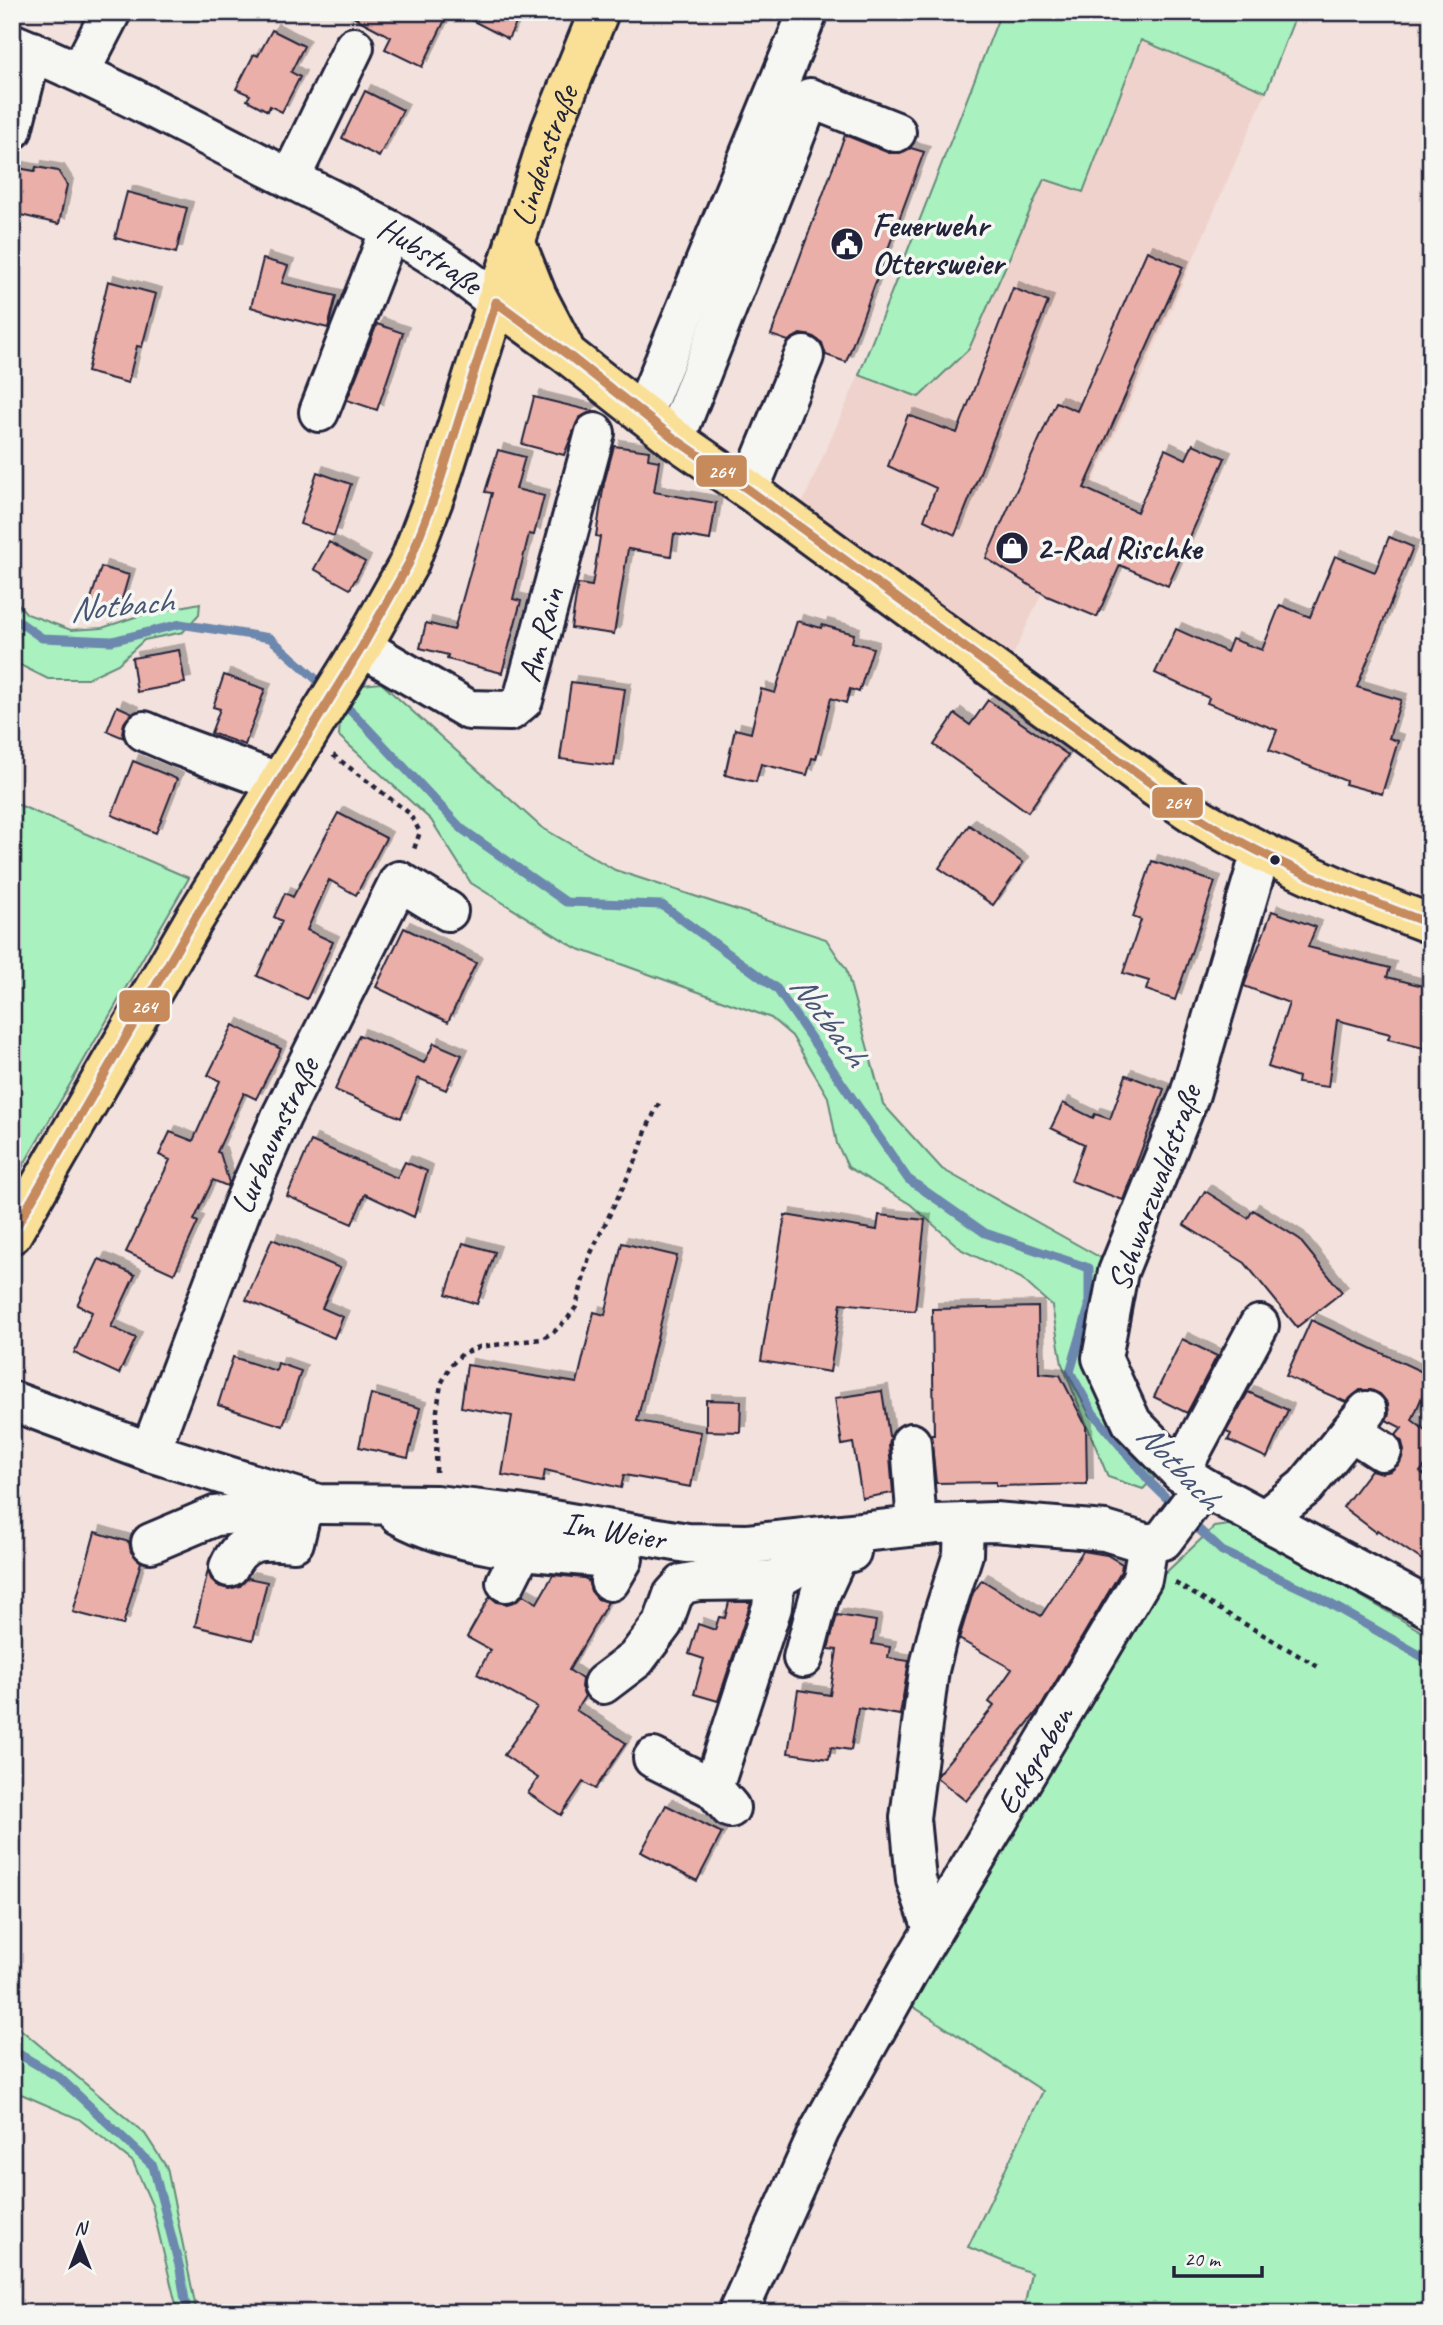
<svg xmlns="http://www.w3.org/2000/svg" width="1443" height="2325" font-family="Caveat,sans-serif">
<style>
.built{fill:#f0d2cc}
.green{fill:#a9f1be;stroke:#668a7c;stroke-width:2}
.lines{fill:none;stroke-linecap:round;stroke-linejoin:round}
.stream{stroke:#6d88ae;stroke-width:9}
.building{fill:#eaafa8;stroke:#22223b;stroke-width:2;filter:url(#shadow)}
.minor-casing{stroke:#22223b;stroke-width:44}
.major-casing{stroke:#22223b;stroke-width:44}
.path{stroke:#22223b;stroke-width:4.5;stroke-dasharray:5 5;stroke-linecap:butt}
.minor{stroke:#f6f6f2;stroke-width:38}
.major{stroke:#fadf96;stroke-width:38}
.bus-1-casing{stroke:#f6f6f2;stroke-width:14}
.bus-1{stroke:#c68a5b;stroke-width:9}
.bus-dot{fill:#22223b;stroke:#f6f6f2;stroke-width:2.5}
.labels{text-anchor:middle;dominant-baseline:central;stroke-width:7;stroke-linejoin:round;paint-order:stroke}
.street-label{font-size:33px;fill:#22223b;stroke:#f6f6f2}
.poi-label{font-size:33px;font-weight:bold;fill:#22223b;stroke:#f6f6f2;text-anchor:start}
.water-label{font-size:35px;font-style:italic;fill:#485574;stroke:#f6f6f2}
.line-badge{stroke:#f6f6f2;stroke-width:2.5}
.badge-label{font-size:19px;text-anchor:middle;font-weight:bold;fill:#fff}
</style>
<defs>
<filter id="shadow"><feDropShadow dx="6" dy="-6" stdDeviation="0" flood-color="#0004"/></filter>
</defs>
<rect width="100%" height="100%" fill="#f2e1dc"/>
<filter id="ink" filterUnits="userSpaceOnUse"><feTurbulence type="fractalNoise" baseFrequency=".0143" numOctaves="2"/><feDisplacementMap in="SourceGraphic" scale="14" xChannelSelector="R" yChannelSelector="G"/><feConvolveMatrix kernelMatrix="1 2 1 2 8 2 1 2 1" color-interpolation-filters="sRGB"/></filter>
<g filter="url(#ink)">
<path class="built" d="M1141,40l125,52 -121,277 -136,295 -210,-153 60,-136 60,22 50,-48 75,-171 39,13z"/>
<path class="green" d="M1001,12h296l-31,80 -125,-52 -58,152 -39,-13 -75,170 -50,48 -60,-22z
M12,597l15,17 44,16 31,-2 39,-13 59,-12 -1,11 -16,18 -39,8 -26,24 -32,15h-38l-36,-18z
M381,683l160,144 74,43 211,69 20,30 37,135 59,65 168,94v149l44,66 -11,11 -35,-12 -46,-113 -10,-58 -31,-28 -59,-28 -52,-46 -62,-37 -11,-23 -9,-47 -36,-61 -21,-18 -195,-70 -105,-65 -40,-63 -92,-84 1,-17 22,-34z
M12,802l177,76 -177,307z
M1237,1524l194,113v676h-408l8,-40 -63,-26 75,-156 -143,-93 259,-419 55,-52z
M12,2022l133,112 22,34 30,145h-19l-26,-108 -19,-43 -54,-43 -67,-29z"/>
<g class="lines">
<path class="stream" d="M12,617l30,21 70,3 68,-17 90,14 56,50
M339,700l18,17 105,112 104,73 96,3 115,84 131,190 77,54 104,35v39l-19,65 23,41 58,70 27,26
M1190,1521l32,30 91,43 110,63 8,7
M12,2050l48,28 93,88 27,103 7,44"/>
</g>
<path class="building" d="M344,12h86l15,8 -23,47 -37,-18 6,-12z
M456,12h66l-14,27z
M272,30l32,16 -13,26 9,5 -18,35 -12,-6 -2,5 -21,-11 3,-5 -14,-6 18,-35 4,2z
M365,91l38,19 -24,47 -37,-19z
M845,135l44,18h11l11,-5 13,4 -78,210 -20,-7 -4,-12 -10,-7 -12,-2 -12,7 -17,-6z
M12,167l23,4 1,-4 22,4 9,14 -8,39 -47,-11z
M127,192l60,16 -11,45 -61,-15z
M1147,251l36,16 -99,221 53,24 28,-63 21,10 7,-15 32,14 -57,128 -48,-21 -23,52 -50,-21 -61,-38 70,-156 21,9z
M263,259l25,7 -6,17 54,13 -8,32 -45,-11 -32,-10z
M108,281l48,13 -14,53 -5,-1 -9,37 -41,-11z
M1013,288l35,14 -93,233 -31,-15 12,-32 -48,-22 20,-51 49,18z
M377,324l26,9 -26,77 -30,-10z
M534,397l58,14 -13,7 -15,37 -42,-11z
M614,446l35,5 -1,8 11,2 -5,31 62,11 -6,37 -36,-6 -3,22 -43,-7 -14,85 -43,-6 7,-44 14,2 8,-49 -4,-1 8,-53z
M498,450l27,7 -9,32 28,7 -10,39 -5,-1 -16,65 8,2 -19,72 -55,-14 1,-4 -28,-7 6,-25 28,7 38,-137 -7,-1z
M317,472l34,12 -17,52 -34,-12z
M1389,537l24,10 -56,140 44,13 -12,38 9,3 -16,53 -37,-10 1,-3 -77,-31 8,-20 -70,-27 2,-5 -54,-25 21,-44 51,23 5,-13 30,11 18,-45 30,12 25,-61 40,16z
M329,542l36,20 -15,27 -36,-20z
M101,567l28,8 -7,24 -4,-1 -6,18 -24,-8z
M797,621l24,7 1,-3 32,9 -2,8 21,6 -14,44 -9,-3 -4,14 -15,-5 -15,61 -4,-1 -5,17 -46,-11 -5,18 -31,-7 10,-46 16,4 10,-44 14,4z
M179,650l6,33 -48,9 -5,-34z
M224,675l41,14 -20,56 -34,-12 9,-24 -7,-2z
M571,682l54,7 -11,77 -54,-7z
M988,700l80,55 -40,57 -94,-67 21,-31 15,11z
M117,706l16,7 -9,10 -2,10 2,5 -17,-7z
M133,761l44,18 -21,54 -44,-18z
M338,813l48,25 -30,57 -27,-15 -22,50 26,12 -26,57 -50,-23 25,-55 -8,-4 11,-24 8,4z
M969,825l54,38 -30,42 -54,-37z
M1152,861l63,21 -40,118 -29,-10 3,-9 -26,-8 18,-53 -8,-3z
M1272,911l44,16 -8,20 82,21 -3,9 44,11v62l-43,-11 2,-5 -53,-14 -9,67 -31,-4 1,-6 -30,-10 21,-64 -45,-17z
M404,928l72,35 -28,59 -72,-35z
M233,1025l48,24 -25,50 -12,-6 -27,59 3,1 9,30 -2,3 -14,-6 -19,40 4,2 -24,52 -48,-22 44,-92 -11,-5 11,-23 23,9 27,-60 -12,-6z
M359,1035l65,28 10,-20 28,12 -16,35 -28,-12 -17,40 -66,-28z
M1126,1075l38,14 -41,111 -52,-19 13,-37 -33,-16 12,-25 30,15 2,-4 15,5z
M311,1141l86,37 8,-16 22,9 -13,46 -49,-23 -13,30 -65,-28z
M1205,1191l43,27 5,-8 45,28 44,54 -45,35 -52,-64 -61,-38z
M785,1215l92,15 2,-15 46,5 -10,91 -74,-8 -11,69 -69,-11z
M272,1239l68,29 -18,40 21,9 -9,21 -88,-38z
M463,1243l32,9 -18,52 -31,-10z
M622,1243l55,13 -40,165 64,11 -10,55 -67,-12 -3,13 -76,-18 -2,12 -41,-7 10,-59 -51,-9 6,-42 110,18 17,-71 11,3z
M99,1259l36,16 -24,52 25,11 -17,36 -45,-21 18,-41 -15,-7z
M1038,1307l1,66 21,2 26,51 1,58 -91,2v-4l-60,1 -5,-48h3l-2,-126z
M1311,1320l120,56 -19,44 19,15v23l-11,14 11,7v87l-54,-36 -1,2 -33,-25 28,-37 11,3 9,-2 9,-8 4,-12 -2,-9 -6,-7 6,-7 -16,-8 3,-6 -1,-10 -8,-10 -9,-4h-11l-14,12 -60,-26z
M1182,1339l35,17 -30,57 -33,-16z
M233,1357l43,14 2,-8 23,8 -18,55 -65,-21z
M882,1391l7,45h2l-2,9 4,48 -31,5 -9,-55 -11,2 -7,-47z
M1248,1392l40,18 -21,48 -39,-18 3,-6 -5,-2z
M371,1394l49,14 -12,50 -49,-11z
M706,1400l35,1 -1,31 -34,-1z
M95,1532l34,10 2,10 10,10 -18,63 -50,-13z
M1083,1551l24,4 15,9 -1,7 -79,134 -76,96 -29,-23 1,-4 56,-68 -5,-4 23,-33 -53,-30 14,-46 9,-13 59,36z
M208,1570l3,9 7,7 11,3 11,-3 8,-8 19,4 -14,58 -58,-14z
M553,1575l31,3 4,2 3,11 7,8 10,3 -39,68 13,9 -1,8 4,9 -9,14 50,33 -31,46 -12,-7 -22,33 -33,-22 10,-15 -34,-23 33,-48 -60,-33 13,-24 -23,-13 23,-41 7,6 10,2 10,-3 6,-6 14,8z
M729,1602h22l-33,99 -24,-7 10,-35 -15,-5 9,-30 17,6 4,-13 6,1z
M837,1615l39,6 -4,23 18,3 -2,11 21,3 -9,54 -42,-7 -7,42 -20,-3 -2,12 -41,-6 10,-63 32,5 7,-45 -9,-1z
M666,1805l56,28 -25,48 -56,-29z"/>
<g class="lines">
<defs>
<g id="minor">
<path id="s1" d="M12,43c89,37 174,82 259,126 77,39 159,76 225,133"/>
<path d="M80,72l31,-60"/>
<path d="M12,130l20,-79"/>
<path d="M290,179l64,-132"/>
<path d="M319,412l71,-182"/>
<path d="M643,414l165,-402"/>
<path d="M675,439l135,-341 86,34"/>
<path d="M749,490l55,-134"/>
<path id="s2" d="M362,647l107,63 41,1 13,-11 72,-267"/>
<path d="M144,731l35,15 99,36"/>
<path d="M1261,852l-71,242 -72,178 -16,86 30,65 48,49 23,15 228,122"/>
<path id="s3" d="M12,1401l138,51 168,52 118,1 81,9 170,29 61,1 188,-20 58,-2 111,9 43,13 15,-4 40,-53"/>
<path d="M1351,1431l31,20"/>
<path d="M911,1443l6,83"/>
<path id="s4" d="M150,1452l93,-247 38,-88 118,-236 49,30"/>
<path d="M1180,1472l79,-147"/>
<path d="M399,1515c63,35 153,38 224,44l-13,22"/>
<path d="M1265,1519l40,-32 62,-76"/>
<path d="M151,1543l64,-27 31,-3 37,2 26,-8"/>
<path d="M229,1567c14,-31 36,-27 65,-25l8,-33"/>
<path d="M506,1582l16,-32"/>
<path d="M803,1658l17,-64 18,-39"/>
<path d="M603,1684l33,-25 27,-36 10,-28 10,-11 15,-3 77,-1 31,-18 45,-10"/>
<path d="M653,1758l60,30"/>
<path d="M730,1808l-17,-20 59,-181 3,-27"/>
<path d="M933,1929l-17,-49 -6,-62 19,-148 11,-45 23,-71 1,-31"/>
<path id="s5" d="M743,2313l-4,-3 81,-180 89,-160 233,-391 6,-35"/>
</g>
<g id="major">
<path d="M515,241l22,55 26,50"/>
<path d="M496,302l71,52 108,85 74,51 407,298c18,12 35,25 54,36 70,40 145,72 221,100"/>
<path id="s6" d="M12,1234l183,-316 167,-271 47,-84 29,-76 113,-357 48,-118"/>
</g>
</defs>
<use href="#minor" class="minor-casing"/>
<use href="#major" class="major-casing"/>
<path class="path" d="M333,755l76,58 11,19 -7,20
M436,1472l1,-62 4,-26 10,-19 11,-11 17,-7 62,-8 13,-7 14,-14 8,-11 13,-50 48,-99 10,-30 12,-25
M1175,1583l145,85"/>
<use href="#minor" class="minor"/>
<use href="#major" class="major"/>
<defs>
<path id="bus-1" d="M496,302l71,52 108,85 74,51 440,321c74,49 159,82 242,113
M12,1234l183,-316 167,-271 47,-84 29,-76 58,-185"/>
</defs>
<use href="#bus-1" class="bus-1-casing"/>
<use href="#bus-1" class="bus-1"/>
</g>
</g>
<defs>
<symbol id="civic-disc" viewBox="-11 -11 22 22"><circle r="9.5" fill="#22223b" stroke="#f6f6f2"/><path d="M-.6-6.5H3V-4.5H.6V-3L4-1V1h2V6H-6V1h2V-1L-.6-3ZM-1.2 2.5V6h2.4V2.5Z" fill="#fff"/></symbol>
<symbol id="shop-disc" viewBox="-11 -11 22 22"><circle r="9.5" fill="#22223b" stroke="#f6f6f2"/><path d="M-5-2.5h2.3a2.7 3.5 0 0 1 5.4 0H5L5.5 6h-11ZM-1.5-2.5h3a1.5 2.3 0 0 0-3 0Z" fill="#fff"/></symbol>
</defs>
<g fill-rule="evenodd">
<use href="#civic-disc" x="828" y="225" width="38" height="38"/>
<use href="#shop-disc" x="993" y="529" width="38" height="38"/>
</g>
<circle class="bus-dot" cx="1275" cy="860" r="6"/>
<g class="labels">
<g class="street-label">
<text stroke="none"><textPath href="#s6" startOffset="1209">Lindenstraße</textPath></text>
<text stroke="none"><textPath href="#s1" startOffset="469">Hubstraße</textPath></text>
<text stroke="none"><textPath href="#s2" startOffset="250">Am Rain</textPath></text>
<text stroke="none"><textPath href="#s4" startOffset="340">Lurbaumstraße</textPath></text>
<text transform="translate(1154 1188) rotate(-70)">Schwarzwaldstraße</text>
<text stroke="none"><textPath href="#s3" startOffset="621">Im Weier</textPath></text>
<text stroke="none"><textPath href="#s5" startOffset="630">Eckgraben</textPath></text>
</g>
<g class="poi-label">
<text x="872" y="225">Feuerwehr<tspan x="872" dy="38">Ottersweier</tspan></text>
<text x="1036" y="548">2-Rad Rischke</text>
</g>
<g class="water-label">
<text transform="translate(121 605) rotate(-5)">Notbach</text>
<text transform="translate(829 1020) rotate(54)">Notbach</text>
<text transform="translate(1179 1466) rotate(47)">Notbach</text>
</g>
</g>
<g class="line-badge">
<rect x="695" y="454" width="53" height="34" rx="7" fill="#c68a5b"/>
<rect x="1151" y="786" width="53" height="33" rx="7" fill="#c68a5b"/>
<rect x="118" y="989" width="53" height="34" rx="7" fill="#c68a5b"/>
</g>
<g class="badge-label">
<text x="721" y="478">264</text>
<text x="1177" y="809">264</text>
<text x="144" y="1013">264</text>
</g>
<rect width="1443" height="2325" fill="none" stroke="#f6f6f2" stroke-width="42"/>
<rect x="21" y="21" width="1401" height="2283" fill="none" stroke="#22223b" stroke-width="2.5" filter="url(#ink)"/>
<g transform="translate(80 2244)" stroke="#f6f6f2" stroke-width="5" paint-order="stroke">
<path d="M0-5L12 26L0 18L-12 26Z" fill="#22223b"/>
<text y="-10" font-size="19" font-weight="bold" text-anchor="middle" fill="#22223b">N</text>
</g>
<path d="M1174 2266v10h88v-10" fill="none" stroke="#22223b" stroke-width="3.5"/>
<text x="1184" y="2266" font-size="21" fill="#22223b" stroke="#f6f6f2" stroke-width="5" paint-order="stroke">20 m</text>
</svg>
